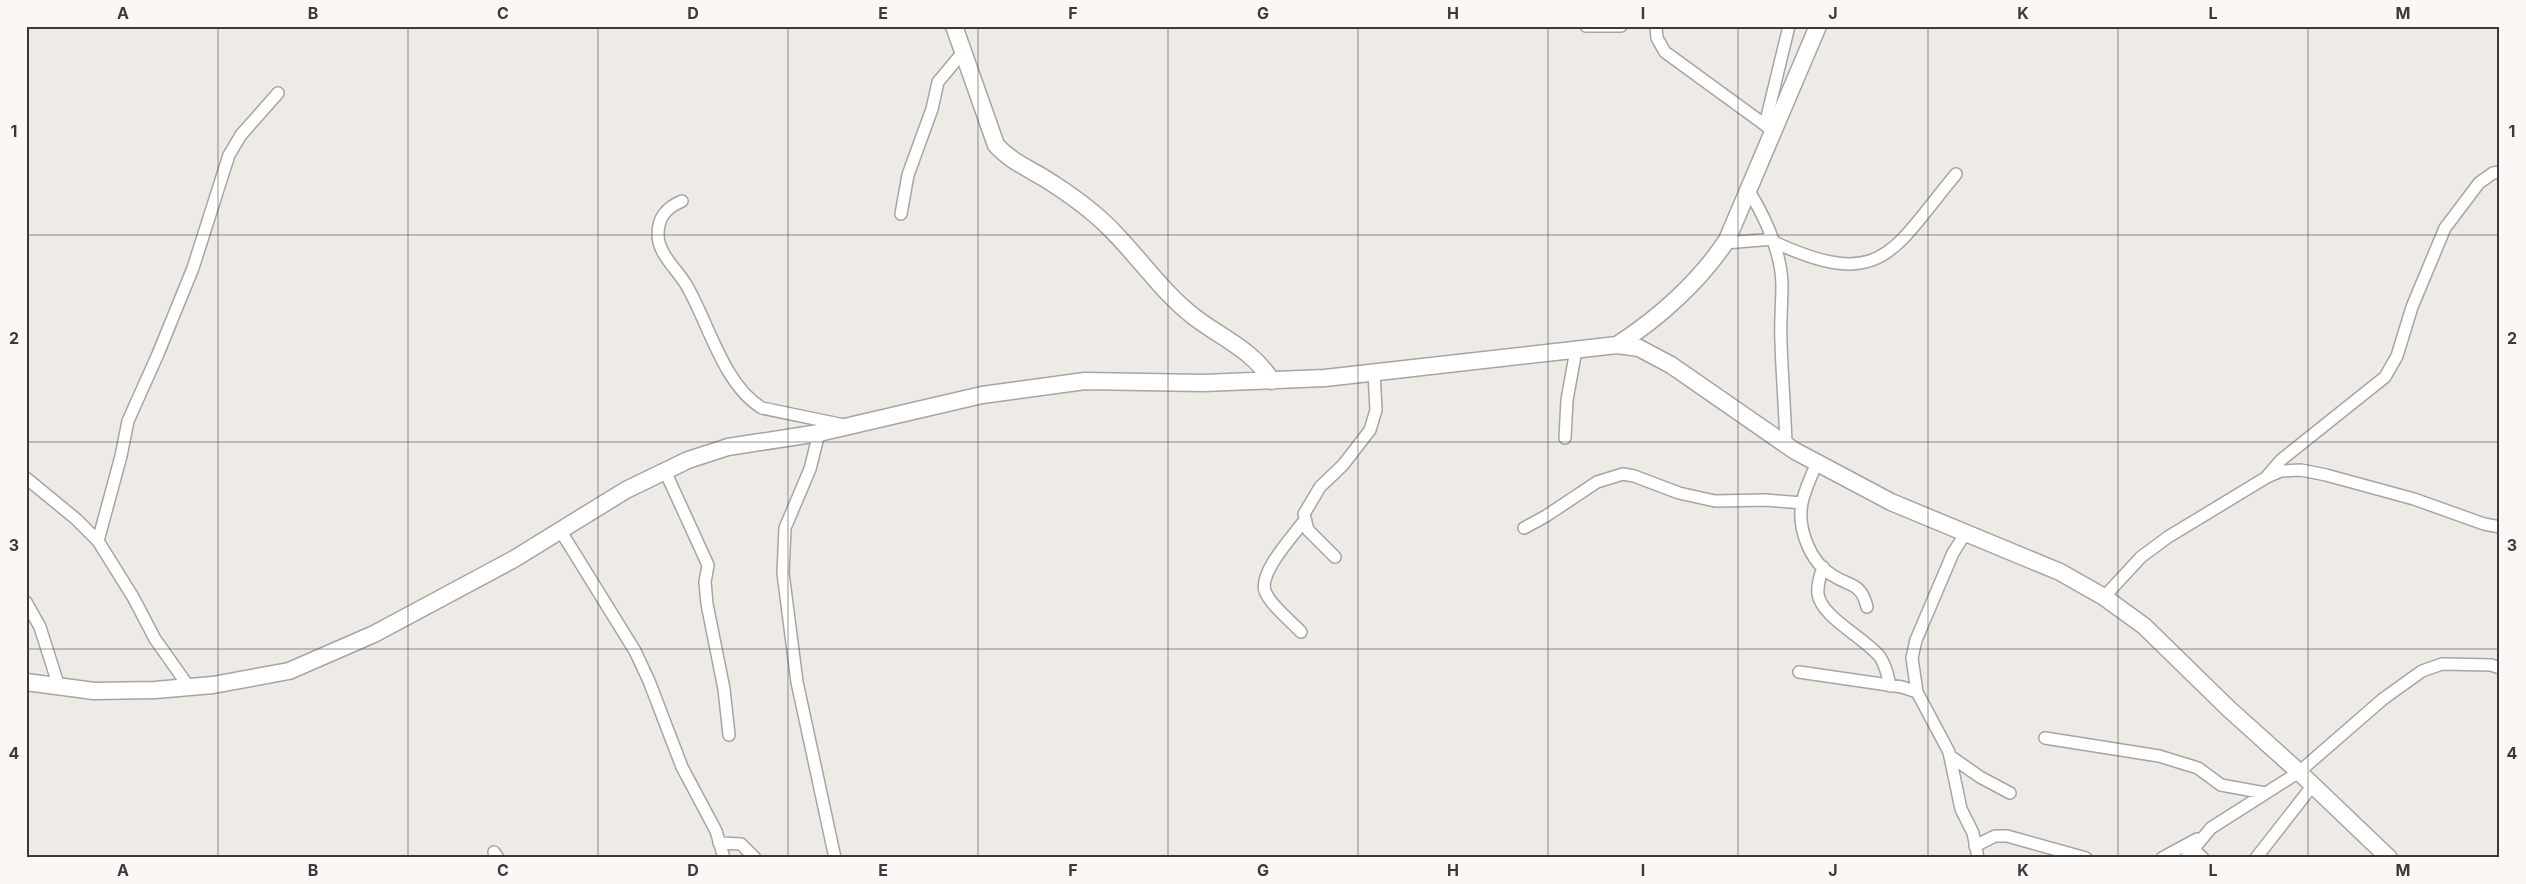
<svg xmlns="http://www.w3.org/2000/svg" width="2526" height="884" font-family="Inter,sans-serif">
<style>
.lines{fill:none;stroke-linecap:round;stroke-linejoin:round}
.street-casing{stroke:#a8a4a1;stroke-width:14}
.secondary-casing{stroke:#a8a4a1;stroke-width:19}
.street{stroke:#fff;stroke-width:11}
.secondary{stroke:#fff;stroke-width:16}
.grid{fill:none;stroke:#3c3a39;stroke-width:1;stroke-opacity:0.55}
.neatline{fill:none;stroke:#3c3a39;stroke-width:2}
.grid-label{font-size:16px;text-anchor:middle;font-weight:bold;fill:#3c3a39}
</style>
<rect width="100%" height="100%" fill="#eeeae6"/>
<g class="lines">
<defs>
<path id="street" d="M1586,26h35
M1656,26l1,12 8,14 107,78
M1765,125l24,-99
M1749,191c17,28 32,60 33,93 0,19 -2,38 -1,58 1,34 4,68 5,103
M682,201c-16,7 -24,16 -24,34 0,20 22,37 30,53 21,37 36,97 74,120l82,17
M901,214l7,-39 24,-66 6,-27 25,-30
M1774,242c108,50 118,9 182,-68
M1725,243l48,-4
M819,433l-9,36 -25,59 -2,45 14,109 38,176
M1565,438l2,-38 9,-50
M1817,463c-6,13 -12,26 -15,40 -5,25 8,59 30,72 18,12 29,7 35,32
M665,471l43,94 -3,17 2,22 17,85 5,46
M2268,475l13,-15 104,-83 12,-21 15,-49 33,-79 34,-45 14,-10 7,-1
M26,478l50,41 22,22 35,56 22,42 34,48
M1524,528l22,-12 51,-34 26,-8 11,2 45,17 36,8 51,-1 36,3
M560,530l75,121 14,30 33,86 34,64 8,27
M1965,534l-12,19 -37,87 -4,18 5,34 32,60 12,57 12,24 5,25
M98,541l23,-85 7,-35 30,-67 35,-86 36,-113 12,-20 37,-42
M1335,557l-27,-27 -4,-16 16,-27 23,-22 27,-35 6,-20 -2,-37
M1823,567c-3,9 -6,18 -5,27 3,23 47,44 62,63 6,9 8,19 10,29
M2104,597l37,-40 27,-20 99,-60 14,-6 20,-1 25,5 88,24 70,25 16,3
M26,602l14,25 19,60
M1301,632c-11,-12 -30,-26 -36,-41 -6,-19 28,-55 39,-70
M1799,672l103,15 15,5
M2045,738l114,18 39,12 23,17 44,8
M1950,756l30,21 30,16
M719,843l22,1 14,14
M1975,846l20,-10h12l79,22
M2193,849l10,9
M494,852l4,6
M2162,858l35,-19
M2186,858l25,-30 88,-56 84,-73 39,-28 20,-7 49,1 9,3
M2256,858l57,-73"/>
<path id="secondary" d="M954,26l42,119c16,18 37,25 56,38 14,9 28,19 40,29 38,31 63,74 101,104 28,22 59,33 79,65
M1617,345l22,3 32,17 124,86 96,51 169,70 44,25 40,29 85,83 70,63 90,86
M26,682l68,9 61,-1 58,-5 76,-14 85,-37 140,-75 112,-69 62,-30 40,-13 91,-14 163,-38 103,-14 118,2 122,-5 292,-33c42,-27 83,-64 110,-105l91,-214"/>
</defs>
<use href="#street" class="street-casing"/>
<use href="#secondary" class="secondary-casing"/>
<use href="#street" class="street"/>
<use href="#secondary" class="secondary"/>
</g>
<path class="grid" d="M218,26v832M408,26v832M598,26v832M788,26v832M978,26v832M1168,26v832M1358,26v832M1548,26v832M1738,26v832M1928,26v832M2118,26v832M2308,26v832M26,235h2474M26,442h2474M26,649h2474"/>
<rect width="2526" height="884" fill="none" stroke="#fbf7f4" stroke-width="55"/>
<rect x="28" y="28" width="2470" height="828" class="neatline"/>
<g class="grid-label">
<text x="123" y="19">A</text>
<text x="313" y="19">B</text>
<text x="503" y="19">C</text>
<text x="693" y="19">D</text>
<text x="883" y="19">E</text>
<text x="1073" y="19">F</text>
<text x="1263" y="19">G</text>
<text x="1453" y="19">H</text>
<text x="1643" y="19">I</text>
<text x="1833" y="19">J</text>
<text x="2023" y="19">K</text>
<text x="2213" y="19">L</text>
<text x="2403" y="19">M</text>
<text x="14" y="137">1</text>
<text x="2512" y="137">1</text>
<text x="14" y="344">2</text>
<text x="2512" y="344">2</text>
<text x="14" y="551">3</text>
<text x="2512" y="551">3</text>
<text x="14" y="759">4</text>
<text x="2512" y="759">4</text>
<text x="123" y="876">A</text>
<text x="313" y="876">B</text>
<text x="503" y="876">C</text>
<text x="693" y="876">D</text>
<text x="883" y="876">E</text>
<text x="1073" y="876">F</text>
<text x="1263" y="876">G</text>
<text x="1453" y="876">H</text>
<text x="1643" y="876">I</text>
<text x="1833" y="876">J</text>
<text x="2023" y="876">K</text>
<text x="2213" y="876">L</text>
<text x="2403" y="876">M</text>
</g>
</svg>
